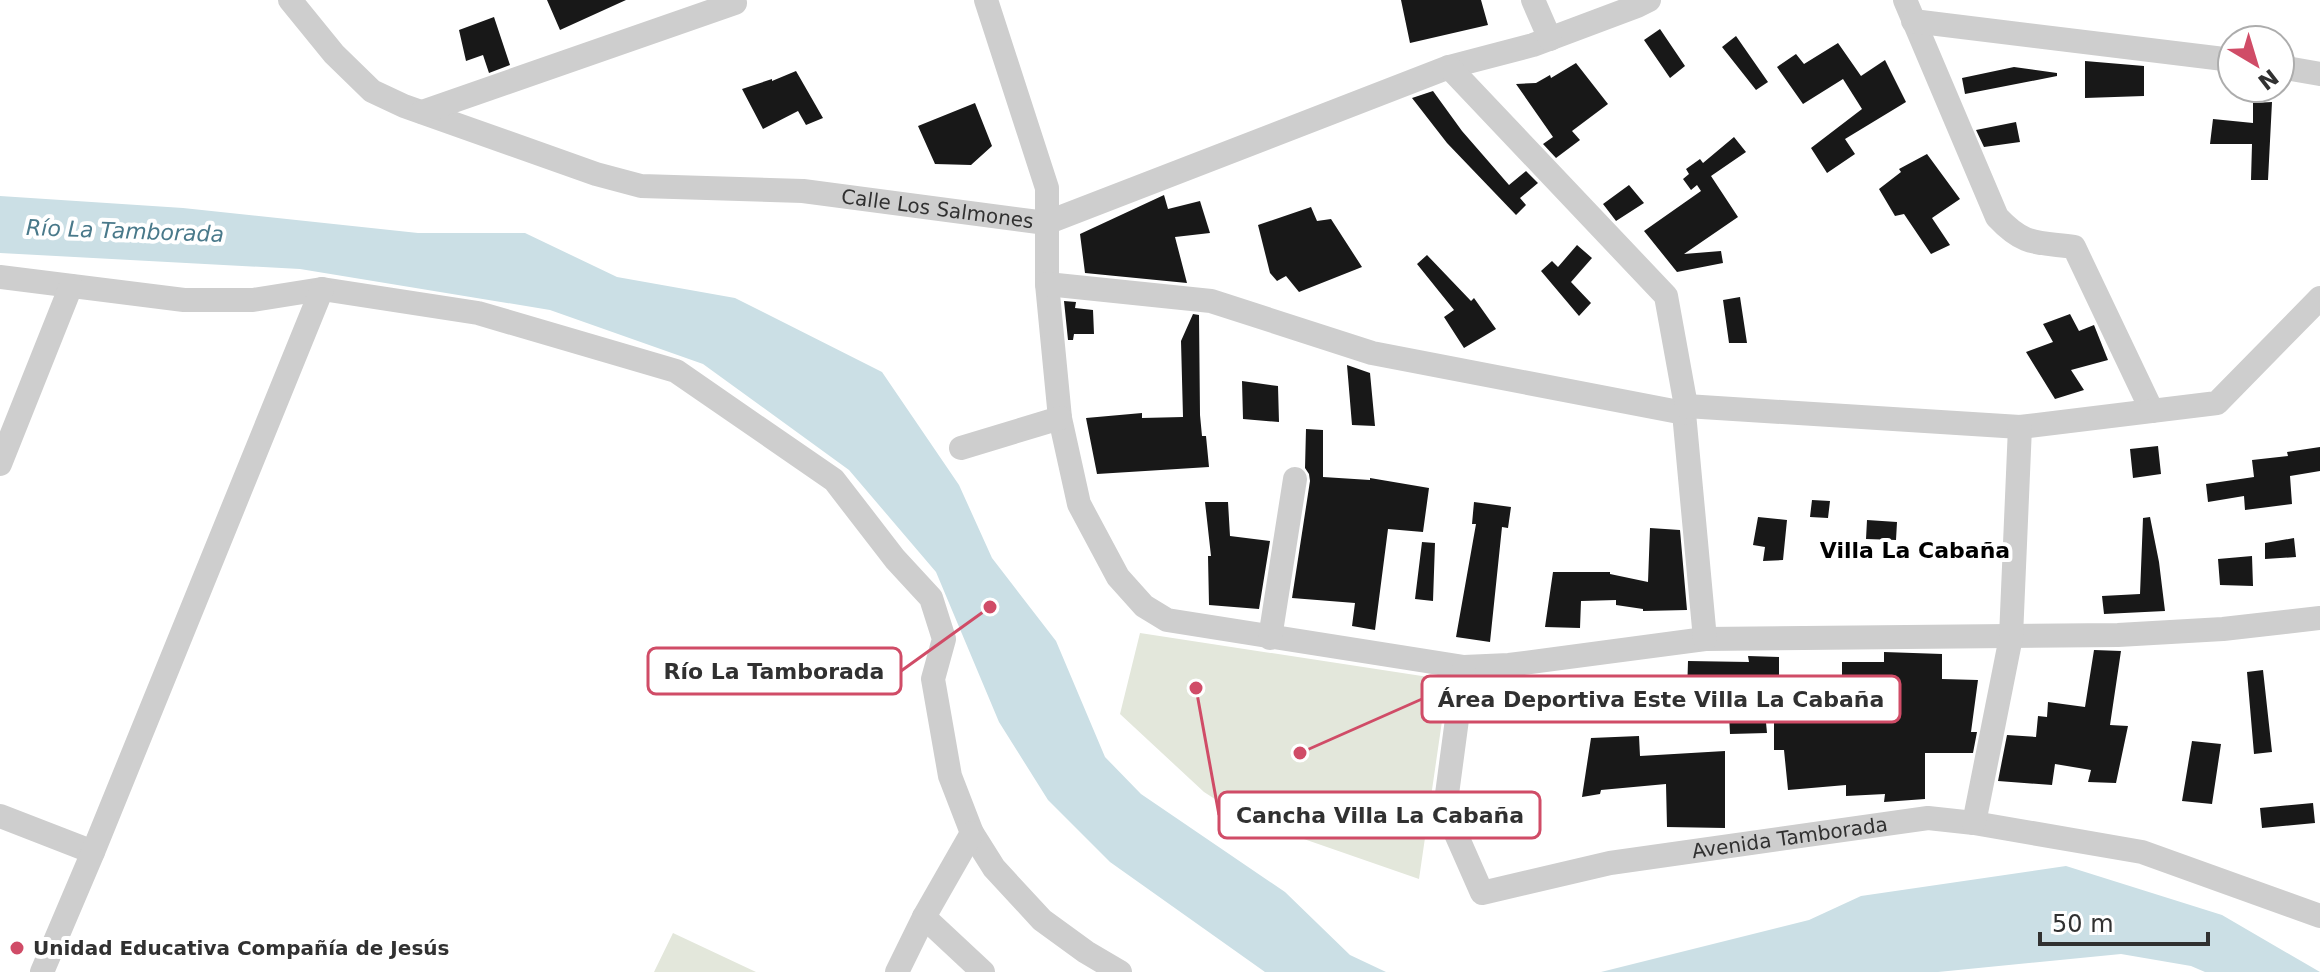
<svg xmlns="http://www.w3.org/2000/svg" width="2320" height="972" font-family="'DejaVu Sans',sans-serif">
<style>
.green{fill:#e3e7db}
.water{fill:#cbdfe5}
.building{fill:#181818}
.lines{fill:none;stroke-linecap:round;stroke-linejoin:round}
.minor{stroke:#cecece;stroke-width:24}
.poi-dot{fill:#d04c67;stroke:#fff;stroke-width:3}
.labels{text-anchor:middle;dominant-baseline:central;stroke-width:8;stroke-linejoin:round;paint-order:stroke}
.street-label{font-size:20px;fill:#313131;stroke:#fff}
.poi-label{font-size:20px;font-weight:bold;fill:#313131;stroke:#fff;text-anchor:start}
.water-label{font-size:22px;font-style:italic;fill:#49798a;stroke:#fff}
.neighbourhood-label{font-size:22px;font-weight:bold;fill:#000;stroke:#fff}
.leader{fill:none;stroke:#d04c67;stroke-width:3}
.callout-dot{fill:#d04c67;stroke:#fff;stroke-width:3}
.callout{fill:#fff;stroke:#d04c67;stroke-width:3}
.callout-label{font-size:22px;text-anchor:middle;font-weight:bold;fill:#313131}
</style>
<rect width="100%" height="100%" fill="#fff"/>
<path class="green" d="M1140,633l308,47 -29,199 -173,-60 -42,-27 -84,-78z
M673,933l83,39h-102z"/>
<path class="water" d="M0,196l183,12 235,25h107l92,44 118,21 147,74 77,113 33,73 64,83 49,116 36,37 144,98 65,63 36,17h-121l-155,-110 -62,-62 -49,-78 -63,-150 -87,-102 -146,-106 -153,-54 -250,-41 -300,-16z
M2066,866l156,49 98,57h-115l-14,-6 -70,-12 -183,18h-337l208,-52 52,-24z"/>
<path class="building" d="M547,0h79l-66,30z
M1401,0h80l7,25 -78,18z
M494,17l16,48 -21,8 -6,-18 -17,6 -7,-31z
M1660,29l25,37 -15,12 -26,-38z
M1736,36l32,46 -12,8 -34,-43z
M1838,43l23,33 24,-16 21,42 -61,37 10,15 -28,19 -16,-25 51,-39 -19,-30 -40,25 -26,-37 19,-13 8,10z
M2085,61l59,5v30l-59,2z
M1576,63l32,41 -36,27 8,9 -24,18 -13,-14 10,-7 -37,-53 20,-1 14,-8 1,3z
M2014,67l43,6v3l-92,18 -3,-16z
M796,71l27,47 -17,7 -8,-14 -35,18 -21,-40 30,-10v2z
M1433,91l29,40 47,54 17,-14 12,12 -18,15 6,7 -10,10 -69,-72 -35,-45z
M2272,102l-4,78h-17l1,-36h-42l3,-25 40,4v-20z
M975,103l17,43 -21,19 -36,-1 -17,-38z
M2016,122l4,20 -36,5 -8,-17z
M1734,137l12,15 -35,24 27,41 -54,37 37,-3 2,12 -46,9 -33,-41 57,-40 -4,-6 -6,5 -8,-11 6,-5 -3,-5 14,-10 3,4z
M1927,154l33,45 -28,19 18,27 -19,9 -27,-40 -9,2 -16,-27 22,-17 -2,-3z
M1629,185l15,18 -28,18 -13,-17z
M1164,195l4,14 32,-8 10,32 -35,4 12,46 -102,-10 -5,-39z
M1311,207l6,14 14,-2 31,48 -63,25 -13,-16 -9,5 -7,-8 -12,-48z
M1577,245l15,13 -21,24 20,21 -12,13 -38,-45 11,-10 6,6z
M1427,255l44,46 3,-3 22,31 -32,19 -20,-31 10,-7 -37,-46z
M1740,297l7,46h-18l-6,-43z
M1064,301l12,1 -1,6 18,2 1,24h-20l-1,6h-5z
M1193,314l6,1 1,100 2,21h4l3,31 -112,7 -11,-56 56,-5v5l41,-1 -2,-76z
M2070,314l9,17 15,-6 14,35 -37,10 13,20 -29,9 -29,-47 27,-10 -10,-18z
M1347,365l23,8 5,53 -23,-1z
M1242,381l36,5 1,36 -36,-3z
M1306,429l17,1v47l47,3v-2l59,10 -6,44 -35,-3 -13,101 -23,-4 3,-23 -63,-5 18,-117 -1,-7 -4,-6z
M2158,446l3,28 -28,4 -3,-29z
M2320,447v24l-30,5 2,28 -47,6 -1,-14 -36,6 -2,-18 48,-7 -2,-17 36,-4 -1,-4z
M1812,500l18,1 -2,17 -18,-1z
M1205,502h23l2,34 40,5 -11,68 -50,-4 -1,-49h3z
M1474,502l37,5 -3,21 -6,-1 -12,115 -34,-5 20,-113h-4z
M1758,517l29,3 -4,40 -20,1 2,-14 -12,-2z
M2150,517l9,45 6,49 -61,3 -2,-18 38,-2 3,-76z
M1867,520l30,2 -1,18 -30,-1z
M1650,528l30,2 7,80 -44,1v-2l-27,-4v-5l-35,1 -1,27 -35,-1 8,-55h57v2l38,8z
M2294,538l2,19 -31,2v-16z
M1422,542l13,1 -2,58 -18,-2z
M2252,556l1,30 -33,-1 -2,-26z
M2094,650l27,1 -11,74 18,1 -12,57 -28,-1 3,-12 -36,-6 -3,21 -54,-4 9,-46 29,2 2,-21 9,1 1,-15 37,5z
M1884,652l58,2v25l36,1 -7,52h6l-4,21h-48v46l-41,3 1,-8 -39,2v-11l-58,5 -4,-40h-10v-31l68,1v-58h42z
M1748,656l31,1v23h-17l5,53 -37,1 -2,-40h-41l1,-33 61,1z
M2263,670l9,82 -18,2 -7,-82z
M1639,736l1,20 85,-5v77l-58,-1 -1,-43 -65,6 -1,4 -18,3 9,-59z
M2192,741l29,3 -9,60 -30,-3z
M2313,803l2,20 -53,5 -2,-20z"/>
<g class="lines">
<g class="minor">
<path id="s1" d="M290,0l44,54 38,37 32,15 192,68 45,12 162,5 243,32 403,-156 84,-22 104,-39 12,-6"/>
<path d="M986,0l61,188v96l13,134 19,86 39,73 26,29 23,14 297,47 45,-2 196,-26 413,-4 105,-6 97,-11"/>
<path d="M1533,0l17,39"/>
<path d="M1905,0l92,217c27,29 39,25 77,30l78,164"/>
<path d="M1913,21l319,39"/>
<path d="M1449,67l217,229 20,110 -2,7 21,226"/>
<path d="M2280,67l40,7"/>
<path d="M422,112l313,-109"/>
<path d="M0,277l184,23h69l69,-11 156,24 198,58 158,109 61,79 36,39 13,41 -11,40 17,97 22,57 22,35 48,52 44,32 34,20"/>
<path d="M1047,284l164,17 161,52 312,60"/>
<path d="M1686,406l334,21 197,-24 103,-105"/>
<path d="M961,448l99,-30"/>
<path d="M0,464l71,-178"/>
<path d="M1270,638l25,-159"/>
<path id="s2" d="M1464,667l-19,142 37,84 128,-30 318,-45 46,5 168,29 178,64"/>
<path d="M0,816l93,36"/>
<path d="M1974,823l37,-186 9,-210"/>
<path d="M924,917l59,55"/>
<path d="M42,972l51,-120 229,-563"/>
<path d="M897,972l27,-55 48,-84"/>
</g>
</g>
<circle class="poi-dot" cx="17" cy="948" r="8"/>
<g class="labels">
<g class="street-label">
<text stroke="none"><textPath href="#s1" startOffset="706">Calle Los Salmones</textPath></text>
<text stroke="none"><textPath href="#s2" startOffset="548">Avenida Tamborada</textPath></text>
</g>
<g class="poi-label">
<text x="33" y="948">Unidad Educativa Compañía de Jesús</text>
</g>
<g class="water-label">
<text transform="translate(125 231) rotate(2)">Río La Tamborada</text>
</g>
<g class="neighbourhood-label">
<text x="1915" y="550">Villa La Cabaña</text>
</g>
</g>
<path class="leader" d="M990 607L901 671M1300 753L1422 699M1196 688L1219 815"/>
<g class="callout-dot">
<circle cx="990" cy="607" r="8"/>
<circle cx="1300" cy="753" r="8"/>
<circle cx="1196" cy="688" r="8"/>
</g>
<g class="callout">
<rect x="648" y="648" width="253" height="46" rx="8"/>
<rect x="1422" y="676" width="478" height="46" rx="8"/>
<rect x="1219" y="792" width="321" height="46" rx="8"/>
</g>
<g class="callout-label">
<text x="774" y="679">Río La Tamborada</text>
<text x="1661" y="707">Área Deportiva Este Villa La Cabaña</text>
<text x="1380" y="823">Cancha Villa La Cabaña</text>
</g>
<g transform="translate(2256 64) rotate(142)"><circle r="38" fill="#ffffff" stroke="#adadad" stroke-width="2"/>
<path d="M0-6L14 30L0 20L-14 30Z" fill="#d04c67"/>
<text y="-12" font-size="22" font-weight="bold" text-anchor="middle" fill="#313131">N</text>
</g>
<path d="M2040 932v12h168v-12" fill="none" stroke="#313131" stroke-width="4"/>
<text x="2052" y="932" font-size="24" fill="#313131" stroke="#ffffff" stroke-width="6" paint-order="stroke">50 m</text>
</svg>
